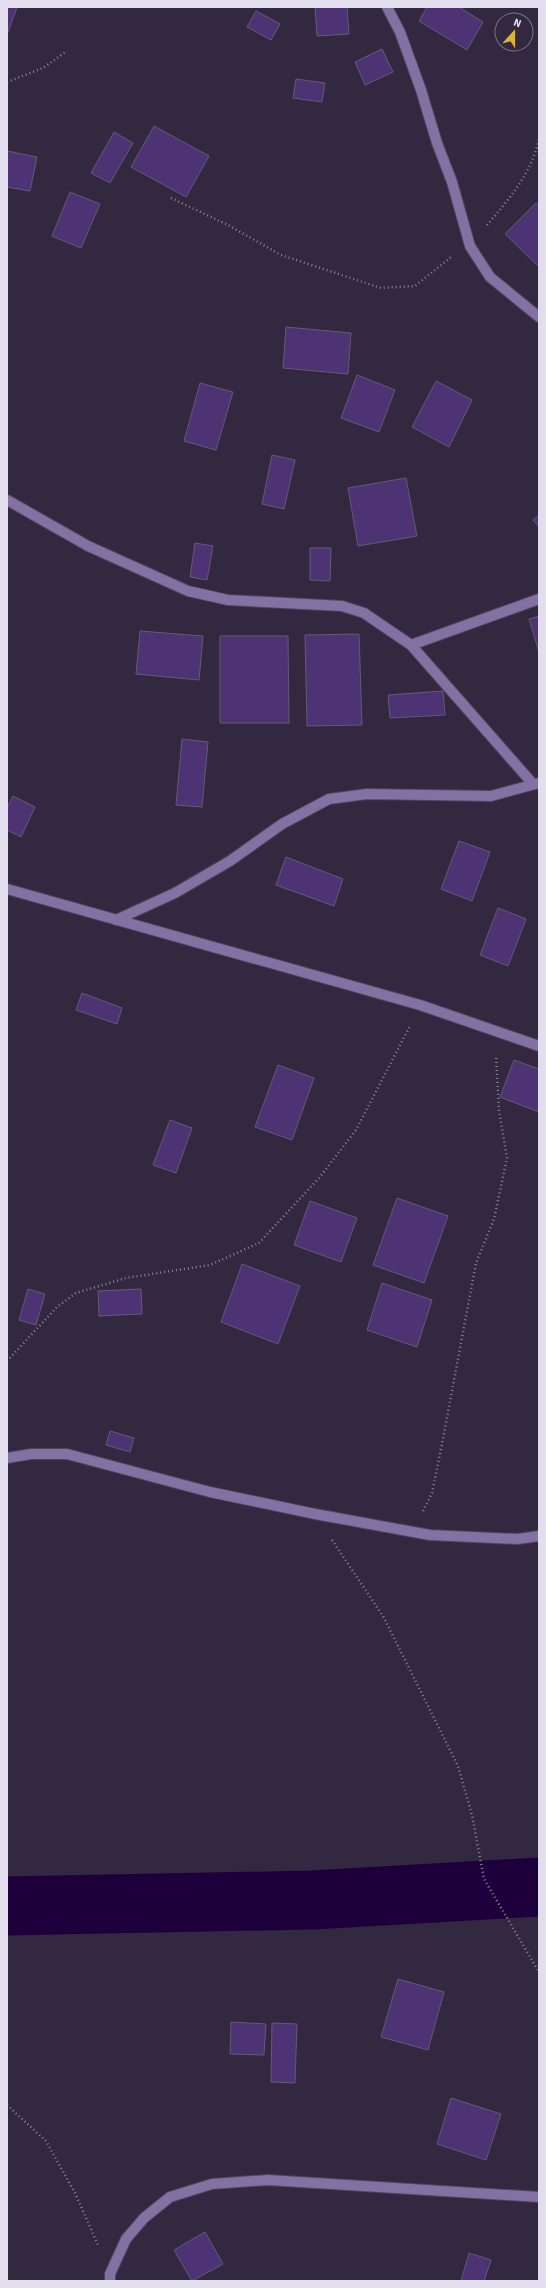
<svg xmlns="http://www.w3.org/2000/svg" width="546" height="2288" font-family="'Source Sans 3',sans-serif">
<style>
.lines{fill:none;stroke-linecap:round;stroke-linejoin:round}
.river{stroke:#1d003b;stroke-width:59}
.building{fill:#4d3374;stroke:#635a75}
.minor-casing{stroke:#4e465d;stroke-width:12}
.path{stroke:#8a8397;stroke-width:2.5;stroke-dasharray:1 3;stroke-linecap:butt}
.minor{stroke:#8271a2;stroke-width:10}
</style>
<rect width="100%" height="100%" fill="#322941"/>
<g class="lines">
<path class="river" d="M7,1906l305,-6 227,-13"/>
</g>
<path class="building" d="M7,7h10l-10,28z
M315,7h32l2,27 -32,2z
M427,7h32l24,15 -16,28 -48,-29z
M256,11l24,13 -9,16 -24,-13z
M382,49l11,23 -28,13 -10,-23z
M296,79l29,4 -3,19 -29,-4z
M154,126l55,30 -23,41 -55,-30z
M114,132l19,11 -23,40 -19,-10z
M7,151l30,6 -7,34 -23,-4z
M70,192l30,12 -19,44 -29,-12z
M536,203l3,4v60l-34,-33z
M286,327l65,6 -3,41 -65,-6z
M357,375l38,15 -16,42 -38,-14z
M436,381l36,19 -23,47 -37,-20z
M200,383l33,9 -17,58 -32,-9z
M272,455l23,5 -11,49 -22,-5z
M406,478l11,58 -59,10 -10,-58z
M539,515v12l-6,-7z
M195,543l18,3 -6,34 -17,-3z
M310,548h21l-1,33 -20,-1z
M539,616v36l-10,-33z
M140,631l63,5 -4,44 -63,-6z
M359,634l3,91 -55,1 -2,-91z
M220,636h68l1,87h-69z
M443,691l2,24 -55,3 -2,-23z
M182,739l26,3 -6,65 -26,-2z
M13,796l22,11 -14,30 -14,-7v-22z
M459,841l31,11 -18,49 -31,-12z
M286,857l57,22 -9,27 -58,-21z
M498,908l28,11 -18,47 -28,-11z
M82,993l40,15 -5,16 -41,-14z
M514,1060l25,9v43l-39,-15z
M278,1065l36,13 -22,62 -37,-13z
M170,1120l22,8 -16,45 -23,-8z
M397,1198l51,18 -24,67 -51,-18z
M310,1201l47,17 -16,44 -47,-17z
M242,1264l58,22 -22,58 -57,-22z
M382,1283l50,17 -15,47 -50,-17z
M28,1289l17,5 -9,31 -17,-5z
M141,1289l1,25 -43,2 -1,-25z
M110,1431l24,7 -4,14 -24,-7z
M398,1979l46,13 -16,58 -47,-13z
M231,2022l35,2 -2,31 -34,-1z
M272,2023l25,1 -2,59 -24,-1z
M451,2098l50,16 -15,46 -49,-16z
M205,2232l18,32 -31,17 -18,-31z
M469,2253l22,7 -7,21h-23z"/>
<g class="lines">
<defs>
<path id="minor" d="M387,7l13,25 21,58 16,53 15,39 18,64 20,31 49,40
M7,500l81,46 100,45 40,9 114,6 22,7 47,32 122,139
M411,645l128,-46
M7,889l413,116 119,41
M116,920l59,-27 55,-32 52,-37 47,-25 38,-5 124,2 48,-13
M7,1458l24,-4h36l143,38 105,22 115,21 88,4 21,-3
M110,2281v-7l16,-35 18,-21 26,-21 42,-13 56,-4 271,17"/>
</defs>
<use href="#minor" class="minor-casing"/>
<path class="path" d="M7,82l36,-14 24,-17
M171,198l57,27 53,30 100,33 34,-2 36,-29
M487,225c22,-26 45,-52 52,-86
M7,1361l50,-54 19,-14 50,-15 84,-13 49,-22 60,-65 37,-48 54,-104
M423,1511l9,-18 10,-49 34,-181 18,-44 13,-61 -8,-47 -3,-56
M332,1540l51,76 75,150 14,49 12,64 55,93
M7,2105l39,36 29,52 23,52"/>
<use href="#minor" class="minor"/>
</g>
<rect width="546" height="2288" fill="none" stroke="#e3deee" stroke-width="16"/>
<g transform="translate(514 32) rotate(21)"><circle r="19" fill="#322941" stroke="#797186"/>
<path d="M0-3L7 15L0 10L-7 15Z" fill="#dcb233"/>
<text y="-6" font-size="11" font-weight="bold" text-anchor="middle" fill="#e3deee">N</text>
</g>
</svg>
